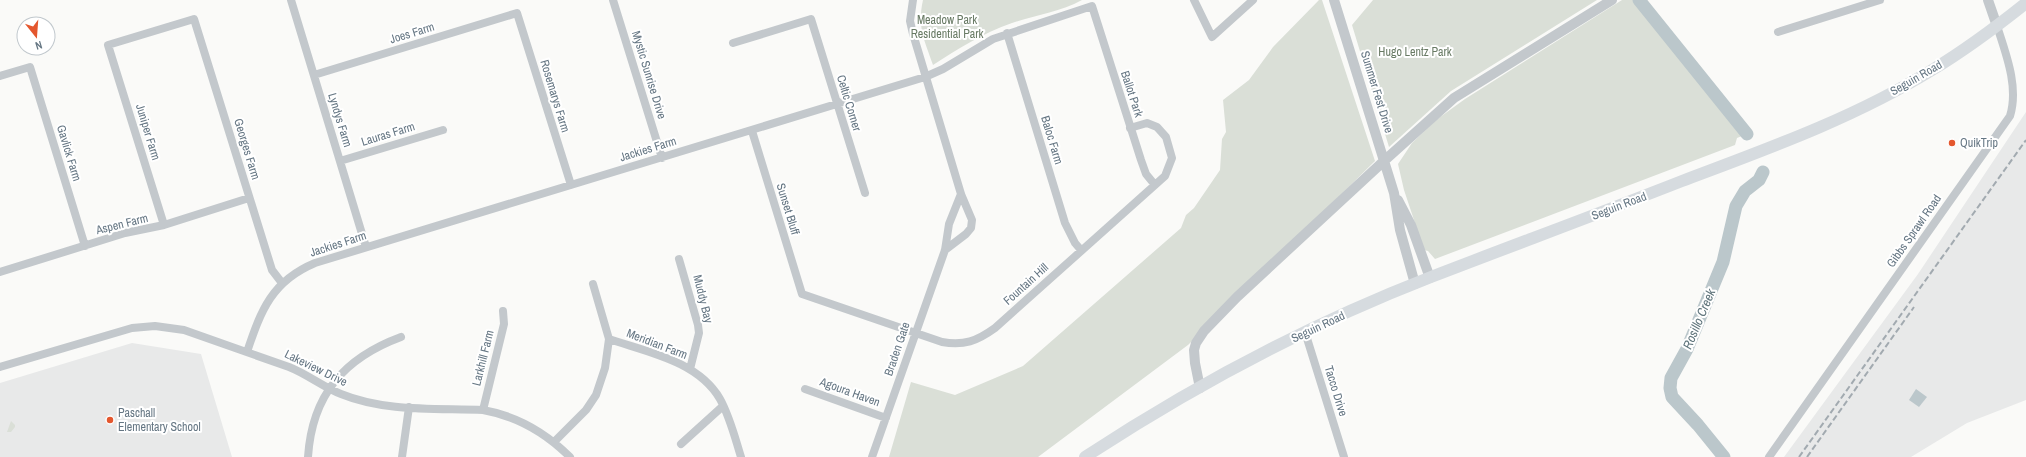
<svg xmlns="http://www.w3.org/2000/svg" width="2026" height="457" font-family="'Archivo Narrow',sans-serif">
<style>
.built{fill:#e8e9e9}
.green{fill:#dadfd7}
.water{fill:#bbc7cb}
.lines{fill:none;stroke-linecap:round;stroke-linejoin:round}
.river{stroke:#bbc7cb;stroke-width:13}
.minor{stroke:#c3c8cc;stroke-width:8}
.tertiary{stroke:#c3c8cc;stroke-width:10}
.primary{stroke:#d6dbdf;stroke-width:12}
.rail{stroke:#a2aab0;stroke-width:2;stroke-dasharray:6 3;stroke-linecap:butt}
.poi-dot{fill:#e4572e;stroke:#fff;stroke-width:1.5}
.labels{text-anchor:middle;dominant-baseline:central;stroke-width:4;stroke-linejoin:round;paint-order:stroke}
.park-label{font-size:12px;fill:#687a64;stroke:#fff}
.street-label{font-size:12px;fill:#657683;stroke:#fff}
.poi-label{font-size:12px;fill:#657683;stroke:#fff;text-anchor:start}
.water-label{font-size:13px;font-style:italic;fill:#60757c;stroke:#fff}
</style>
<rect width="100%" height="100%" fill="#fafaf8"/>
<path class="built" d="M2026,112v288l-59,23 -56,34h-127l134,-183z
M132,343l69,11 31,103h-232v-74z"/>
<path class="green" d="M923,0h159c-22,12 -47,15 -70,23 -29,10 -54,26 -79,42 -9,-26 -16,-38 -10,-65z
M1319,0h3l53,161 -187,184 -150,112h-149l22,-75 44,13 68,-29 158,-138 5,-13 8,-7 26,-38 2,-31 4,-7 -3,-32 26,-20 24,-33z
M1373,0h224l-146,91 -62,56 -37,-122z
M1622,0h12l108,136 -5,2 -2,7 -300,114 -7,-8 -4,-1 -20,-60 -6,-26 14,-21 24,-23 29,-21z
M11,421l4,4v2l-4,5h-4z"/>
<path class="water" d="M1916,389l11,8 -8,10 -10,-7z"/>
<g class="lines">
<path class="river" d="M1639,0l108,134
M1724,457l-26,-32 -26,-28 -2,-9 1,-10 16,-29 36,-87 13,-56 9,-15 14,-11 4,-8"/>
<path class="minor" d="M291,0l75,247
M613,0l49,158
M913,0l-3,21 3,13 48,160 11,26 -1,8 -5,6 -21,16
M1194,0l18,37 41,-37
M1778,32l102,-32
M1007,33l58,190 10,20 6,7
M733,43l78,-24 54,174
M314,75l203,-62 54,172
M0,76l30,-9 55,179
M752,131l50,163 140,48c22,4 35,-1 53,-14l170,-152 7,-18 -6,-21 -9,-10 -10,-4 -17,5
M340,161l103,-31
M164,225l-56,-180 86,-26 78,251 10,13
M679,259l19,66 1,8 -9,36
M0,272l125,-39 39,-8 85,-27
M1305,332l39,125
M609,339c38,13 89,22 111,60 10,18 15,39 21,58
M247,352c14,-42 25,-71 68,-89l610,-186 18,-8 50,-30 99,-33 49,154 5,14 9,11
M0,367l132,-39 23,-2 29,4 105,37c18,7 34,20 52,27 44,18 95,14 142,16 34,6 63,23 87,47
M805,389l81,29
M483,410l21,-86 -1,-13
M554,442l32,-32 10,-15 9,-27 4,-29 -16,-55
M681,444l42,-38
M308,457c4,-62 36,-99 93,-120
M402,457l7,-50
M872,457l73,-207 4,-26 12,-30
M1769,457l241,-341c9,-29 -4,-62 -13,-90"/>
<path class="tertiary" d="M1334,0l60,193 6,37 15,54
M1988,0l9,26
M1398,200l13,25 19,53
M1200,388l-5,-25 -1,-13 2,-7 8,-12 33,-34 148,-137 69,-62 158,-98"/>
<path class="primary" d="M1085,457c108,-71 225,-133 346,-180 83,-32 167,-63 251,-96 85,-32 172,-63 250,-111 33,-20 64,-43 94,-67"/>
<path class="rail" d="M1799,457l227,-317
M1807,457l107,-150"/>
</g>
<g class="poi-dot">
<circle cx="1952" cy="143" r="4"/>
<circle cx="110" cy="420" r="4"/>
</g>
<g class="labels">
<g class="park-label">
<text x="947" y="20">Meadow Park<tspan x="947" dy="14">Residential Park</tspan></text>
<text x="1415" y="52">Hugo Lentz Park</text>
</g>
<g class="street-label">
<text transform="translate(412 33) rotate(-17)">Joes Farm</text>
<text transform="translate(649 75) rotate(73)">Mystic Sunrise Drive</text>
<text transform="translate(1916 78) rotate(-30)">Seguin Road</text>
<text transform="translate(1377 92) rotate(73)">Summer Fest Drive</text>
<text transform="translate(1132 94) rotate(72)">Ballot Park</text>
<text transform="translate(555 96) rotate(73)">Rosemarys Farm</text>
<text transform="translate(849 103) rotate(73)">Celtic Corner</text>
<text transform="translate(340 120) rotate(73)">Lyndys Farm</text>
<text transform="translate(148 132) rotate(73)">Juniper Farm</text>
<text transform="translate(388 134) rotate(-17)">Lauras Farm</text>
<text transform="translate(1052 140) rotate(73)">Baloc Farm</text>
<text transform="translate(247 149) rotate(73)">Georges Farm</text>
<text transform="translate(648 149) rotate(-17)">Jackies Farm</text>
<text transform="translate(69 153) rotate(73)">Gavlick Farm</text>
<text transform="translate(1619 206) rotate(-21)">Seguin Road</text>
<text transform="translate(788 209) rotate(73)">Sunset Bluff</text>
<text transform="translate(122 224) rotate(-14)">Aspen Farm</text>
<text transform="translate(1914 231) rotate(-55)">Gibbs Sprawl Road</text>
<text transform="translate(338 244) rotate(-18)">Jackies Farm</text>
<text transform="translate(1026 284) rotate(-42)">Fountain Hill</text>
<text transform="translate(703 299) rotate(76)">Muddy Bay</text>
<text transform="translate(1318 327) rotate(-25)">Seguin Road</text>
<text transform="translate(657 344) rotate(21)">Meridian Farm</text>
<text transform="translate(897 349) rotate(-71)">Braden Gate</text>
<text transform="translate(483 358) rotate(-76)">Larkhill Farm</text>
<text transform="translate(316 368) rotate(26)">Lakeview Drive</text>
<text transform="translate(1336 391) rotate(73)">Tacco Drive</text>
<text transform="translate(850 392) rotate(20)">Agoura Haven</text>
</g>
<g class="poi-label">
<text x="1960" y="143">QuikTrip</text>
<text x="118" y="413">Paschall<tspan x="118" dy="14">Elementary School</tspan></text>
</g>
<g class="water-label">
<text transform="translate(1699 319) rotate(-67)">Rosillo Creek</text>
</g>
</g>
<g transform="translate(36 36) rotate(163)"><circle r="19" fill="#ffffff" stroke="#c1c8cd"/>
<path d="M0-3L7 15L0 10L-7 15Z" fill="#e4572e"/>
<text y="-6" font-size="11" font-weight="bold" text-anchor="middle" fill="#657683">N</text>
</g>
</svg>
